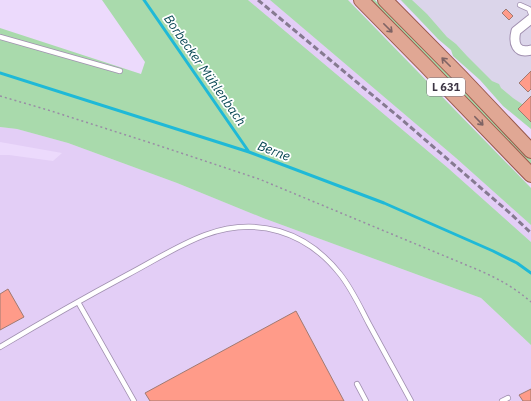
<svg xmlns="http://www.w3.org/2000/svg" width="531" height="401" font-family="'IBM Plex Sans',sans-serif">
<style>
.commercial{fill:#dbd5ea}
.built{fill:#e3cef6}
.green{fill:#a9daac}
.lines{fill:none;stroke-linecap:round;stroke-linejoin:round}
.stream{stroke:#1fb9d7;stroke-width:3}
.building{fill:#ff9b89;stroke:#a07a72}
.lane-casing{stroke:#a190b0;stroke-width:6}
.street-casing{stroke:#a190b0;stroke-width:11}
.primary-casing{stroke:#99594a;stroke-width:16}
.path{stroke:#998ca5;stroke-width:1.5;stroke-dasharray:2 3;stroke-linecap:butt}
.lane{stroke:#fff;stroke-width:4.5}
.street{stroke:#fff;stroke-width:9}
.primary{stroke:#e0a794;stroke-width:14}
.rail{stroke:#867a91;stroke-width:3;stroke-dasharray:6 3;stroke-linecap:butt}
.oneway{stroke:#7e6364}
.labels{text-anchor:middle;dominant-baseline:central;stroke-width:3.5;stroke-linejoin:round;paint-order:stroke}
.shield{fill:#fff;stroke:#77727c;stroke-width:1}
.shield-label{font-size:11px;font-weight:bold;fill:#3d3644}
.water-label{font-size:13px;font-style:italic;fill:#064552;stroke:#fff}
</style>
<rect width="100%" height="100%" fill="#ecdafc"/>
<path class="commercial" d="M400,0h131v126l-120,-115z"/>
<path class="built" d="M248,0h22l186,158 75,67v17l-83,-74z
M0,127l17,2 51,14 109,40 86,35 218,80 50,47v56h-531v-246h9l44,6 9,-8 -62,-11z"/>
<path class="green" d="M102,0h146l200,168 83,74v103l-50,-47 -218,-80 -86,-35 -109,-40 -51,-14 -17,-2v-99l141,46 4,-12z
M270,0h78l183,188v37l-75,-67z
M370,0h5l109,111 47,48v5l-71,-73z
M401,0h11l15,14 20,23 9,7 11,12 25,25 7,3 2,4 12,10 9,6 9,13v12l-28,-23 -23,-26 -27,-24 -2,-6 -13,-11z"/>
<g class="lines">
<path class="stream" d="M144,0l105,152
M0,73l249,79 135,51 109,48 24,12 14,10"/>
</g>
<path class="building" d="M506,9l7,7 -4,4 -7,-7z
M531,71v18l-3,3 -9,-9z
M531,96v26l-13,-13z
M8,289l16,28 -24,13v-36z
M296,311l48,90h-194l-5,-8z
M531,389v12h-8l-4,-6z"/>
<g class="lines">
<defs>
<path id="lane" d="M520,5l9,4 2,5
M0,37l120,34
M78,302l56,99
M0,347c42,-25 84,-49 127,-72 25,-13 51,-30 78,-40 52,-19 101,-4 135,39 12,15 20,33 29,50 14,26 28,51 42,77
M357,384l9,17
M502,401l6,-3"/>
<path id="street" d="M531,19l-15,12c-3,12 0,23 15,19"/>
<path id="primary" d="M361,0l64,65 106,110
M385,0l76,77 70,74"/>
</defs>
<use href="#lane" class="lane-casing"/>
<use href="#street" class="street-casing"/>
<use href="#primary" class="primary-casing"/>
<path class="path" d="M0,96l48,14 106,34 105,35 217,90c21,9 38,18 55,33"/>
<use href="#lane" class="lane"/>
<use href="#street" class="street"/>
<use href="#primary" class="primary"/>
<path class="rail" d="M258,0l142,118 111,96 20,19"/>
</g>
<defs><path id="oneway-shaft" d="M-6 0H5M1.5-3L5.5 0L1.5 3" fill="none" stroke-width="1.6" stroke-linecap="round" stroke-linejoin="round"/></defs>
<g class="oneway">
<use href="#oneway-shaft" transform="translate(388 28) rotate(45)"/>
<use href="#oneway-shaft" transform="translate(446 62) rotate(-135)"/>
<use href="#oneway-shaft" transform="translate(479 121) rotate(46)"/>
</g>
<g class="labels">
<rect class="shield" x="427" y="78" width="38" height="18" rx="3"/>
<g class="shield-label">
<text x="446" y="87">L 631</text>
</g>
<g class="water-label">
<text transform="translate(205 70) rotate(55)">Borbecker Mühlenbach</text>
<text transform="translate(274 151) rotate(21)">Berne</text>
</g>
</g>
</svg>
